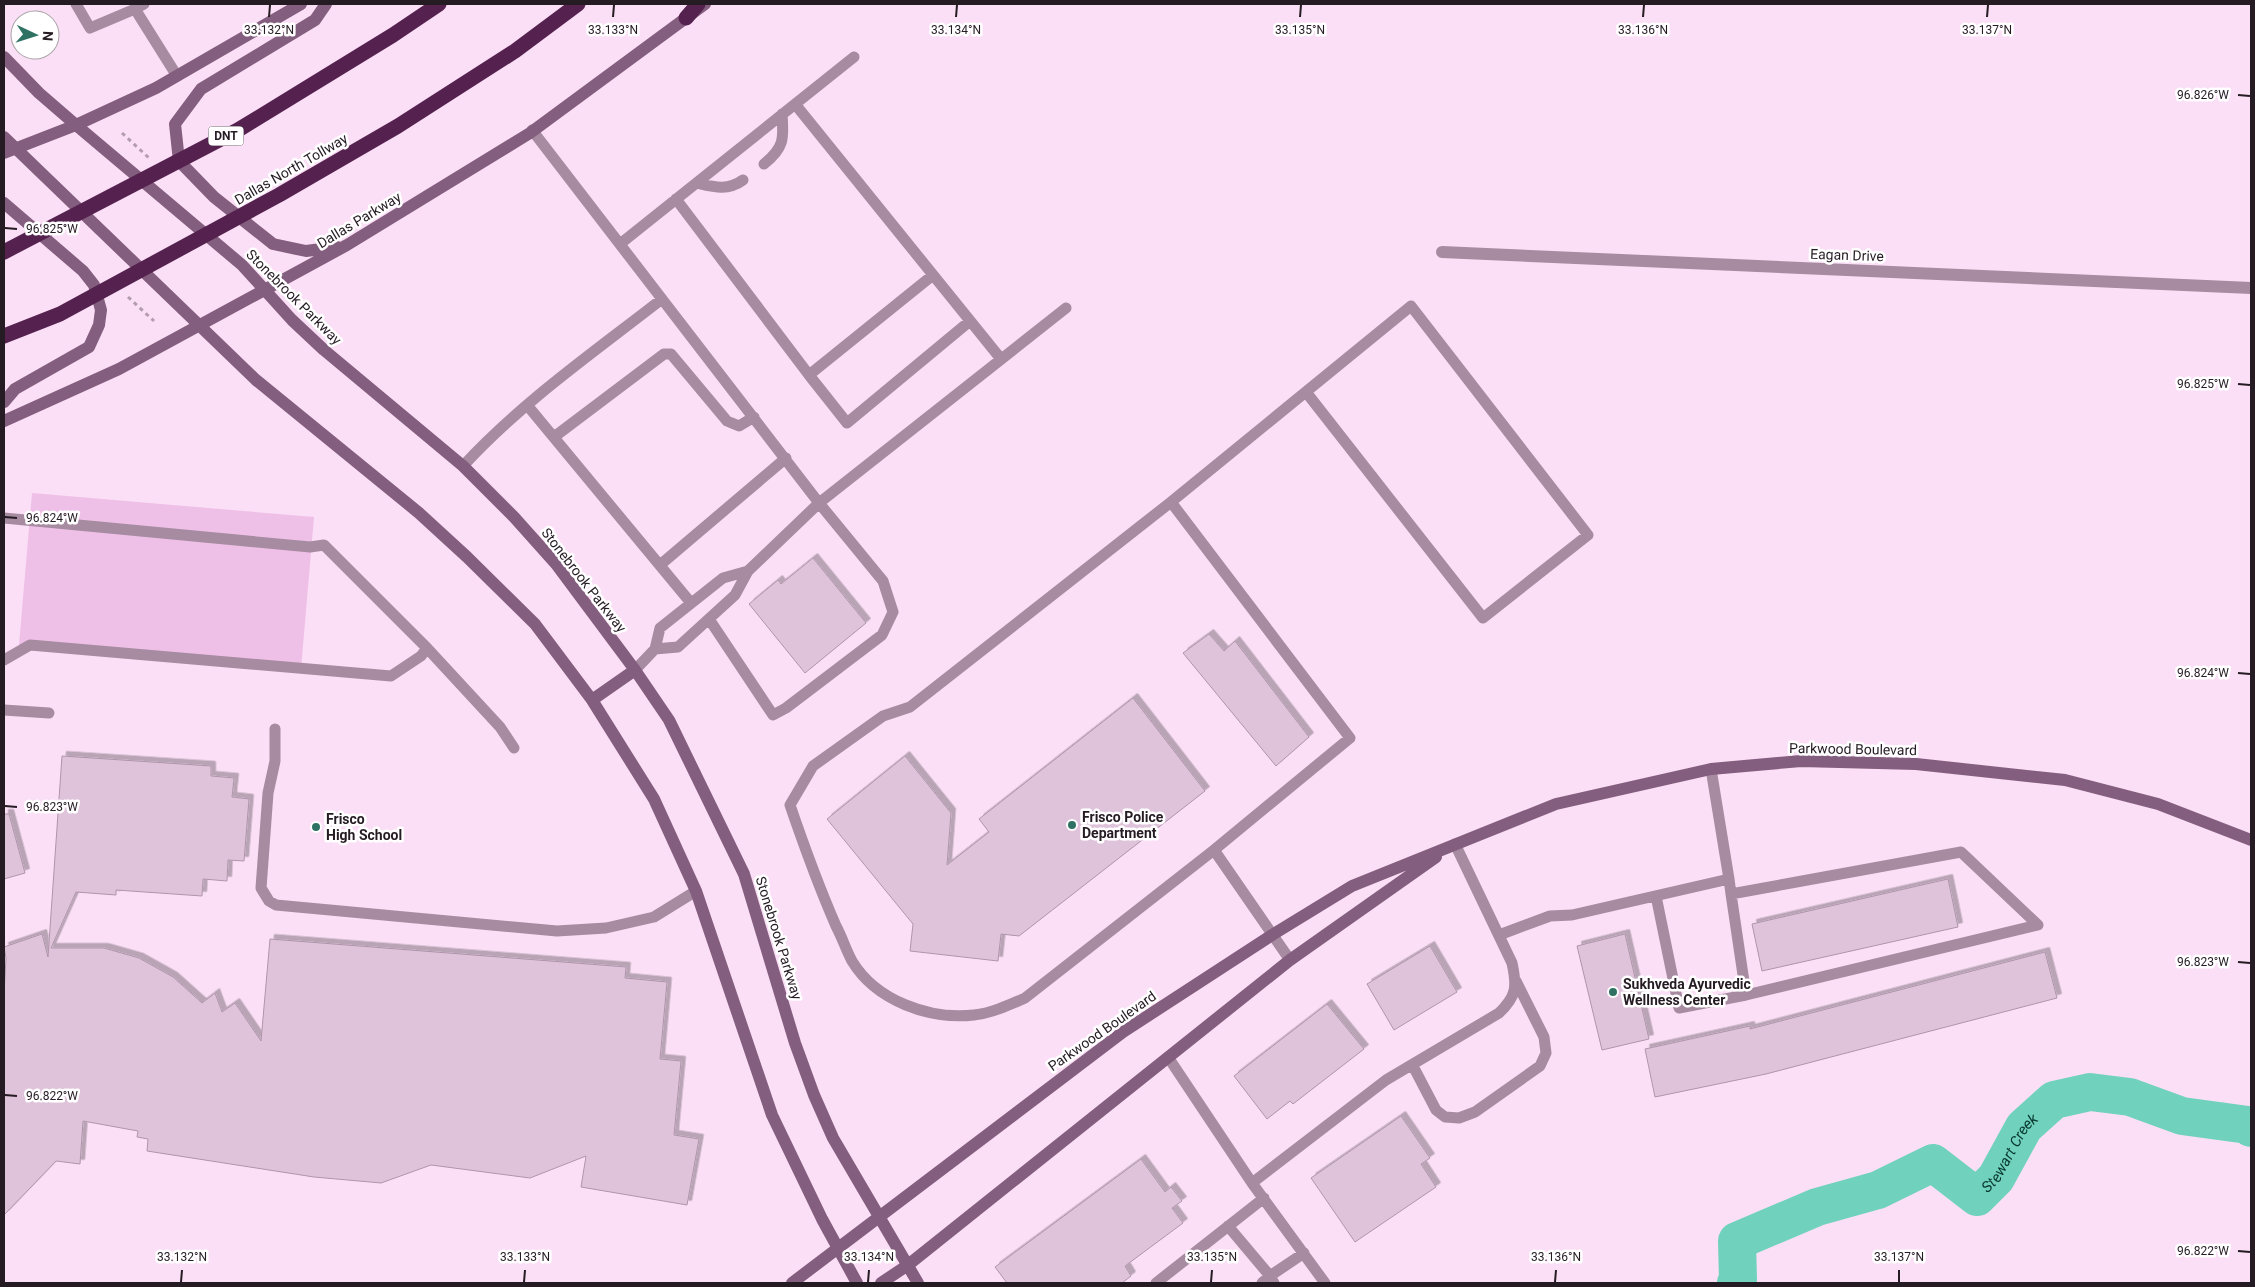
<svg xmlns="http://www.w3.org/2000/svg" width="2255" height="1287" font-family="Roboto,sans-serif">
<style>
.green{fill:#efc0e7}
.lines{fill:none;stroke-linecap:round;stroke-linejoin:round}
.river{stroke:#70d2bc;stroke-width:38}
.building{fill:#dfc3da;stroke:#af95ab;filter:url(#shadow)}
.path{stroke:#b39daf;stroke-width:3;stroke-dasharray:4 4;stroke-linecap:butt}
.lane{stroke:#a68ba1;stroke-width:11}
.street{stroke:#a68ba1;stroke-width:12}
.secondary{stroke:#845e7e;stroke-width:12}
.highway{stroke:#552250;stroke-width:15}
.ticks{fill:none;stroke:#251b23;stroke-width:2}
.poi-dot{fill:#2f7264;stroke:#fff;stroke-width:2}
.labels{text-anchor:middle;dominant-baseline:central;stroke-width:5;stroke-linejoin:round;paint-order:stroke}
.shield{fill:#fff;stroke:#665f65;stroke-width:1}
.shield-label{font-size:12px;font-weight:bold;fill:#251b23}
.street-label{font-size:14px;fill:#251b23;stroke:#fff}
.poi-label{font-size:14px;font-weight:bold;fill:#251b23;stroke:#fff;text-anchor:start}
.water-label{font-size:15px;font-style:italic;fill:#08372f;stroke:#fff}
.ticks-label{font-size:12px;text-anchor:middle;fill:#251b23;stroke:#fff;stroke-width:5;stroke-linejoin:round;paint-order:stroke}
</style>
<defs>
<filter id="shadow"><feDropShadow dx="4.5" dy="-4.5" stdDeviation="0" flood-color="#0004"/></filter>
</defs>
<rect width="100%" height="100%" fill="#fbdff6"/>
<path class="green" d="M32,493l282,24 -13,152 -282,-24z"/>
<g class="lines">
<path class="river" id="s1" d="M1736,1283l2,-3 -1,-39 80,-34 61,-17 55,-27 44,34 19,-19 28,-51 30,-27 36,-8 40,5 52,19 66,9 3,3"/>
</g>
<path class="building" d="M813,558l53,65 -61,50 -56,-69 29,-24 3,4z
M1209,634l15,17 11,-10 74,96 -33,29 -93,-113z
M1133,698l72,93 -186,145 -18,-2 -3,27 -88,-10 3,-27 -86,-105 78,-63 46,57 -4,52 42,-33 -10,-13z
M62,756l149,10v10l23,2 -2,19 17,2 -5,62 -16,-1 -1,21 -24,-2 -1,17 -86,-6v5l-40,-3 -25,56h53l35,10 34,19 29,26 13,-10 7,19 13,-9 26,38 9,-102 356,28 -1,11 42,4 -7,77 21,2 -7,74 25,4 -12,66 -106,-18 5,-31 -56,22 -99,-13 -50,18 -67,-6 -167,-26 1,-12 -11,-2 1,-6 -55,-10 -3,43 -24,-3 -52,54v-222l2,-35 -2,-11 38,-13 6,23z
M4,814h5l16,59 -21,6z
M1948,879l10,48 -196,44 -10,-47z
M1625,934l24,105 -47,11 -25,-104z
M1430,946l27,46 -63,38 -27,-46z
M2045,952l12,46 -291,76 -111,23 -10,-48 105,-23v3z
M1327,1004l37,45 -71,55 -3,-3 -23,18 -33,-43z
M1401,1116l29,42 -9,6 15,23 -81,55 -44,-64z
M1141,1159l24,33 6,-5 11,14 -10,7 11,15 -58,43 6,10 -9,7h-115l-12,-16z"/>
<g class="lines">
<path class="path" d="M122,133l27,25
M128,297l26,24"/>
<path class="lane" d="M76,4l14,24 45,-19
M144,4l-9,5 42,67
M795,104l206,255
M532,130l130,169
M764,164c20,-16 20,-25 18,-50
M697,183c17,4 31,8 46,-3
M676,199l133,176 124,-100
M620,244l234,-187
M809,375l38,48 123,-102
M527,405l164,198
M554,437l110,-83h7l56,67 12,5 15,-9
M463,466c59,-64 131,-114 199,-167l157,204 -71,68
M1171,502l179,236 -136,112 -189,148c-16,7 -33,15 -51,17 -44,5 -98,-14 -122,-54 -6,-11 -10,-24 -16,-35 -17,-39 -32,-80 -46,-121l23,-39 70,-50 27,-9z
M1171,502l240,-196 177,229 -105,83 -177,-226
M4,518l306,29 14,-2 103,103
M660,565l126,-107
M709,619l64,96 13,-7 96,-73 11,-23 -10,-31 -64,-78 247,-195
M4,660l26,-15 361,31 30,-20 6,-8 73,79 14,21
M635,670l20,-21 23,-2 57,-52 13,-24 -25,7 -63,50 -5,21
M4,710l45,3
M275,729v32l-7,32 -7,95 8,13 7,4 281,26 49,-3 48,-11 42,-26
M1214,850l76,110
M1729,879l2,15 15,101 292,-70 -77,-73 -230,42
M1656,896l23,112 67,-13
M1499,935l51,-19 22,-1 157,-36 -18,-110
M1168,1057l84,126 73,100
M1413,1066l23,44 9,7 14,1 16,-6 65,-46 6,-13 -2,-16 -28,-56
M1252,1183l134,-103 113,-67c18,-17 18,-27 13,-50l-57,-119
M1228,1226l42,50 34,-23
M1156,1283l108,-85
M1262,1283l8,-7 4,7"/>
<path class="street" d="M1442,252l809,36"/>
<path class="secondary" d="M326,4l-11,16 -114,69 -26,35 4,37 35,36 59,47 33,7 31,-4
M4,57l35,36 37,32 166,140 50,55 32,30 139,116 51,51 42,47 79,106 34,50 75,154 51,169 19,52 19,43 85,145
M4,137l252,243 163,133 48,44 68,67 57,76 62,99 42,92 76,224 50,104 35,64
M4,153l72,-28 80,-37 145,-84
M4,203l79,68 11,14 7,25 -2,15 -10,22 -74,42 -11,13
M4,421l115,-52 228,-124 183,-112 175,-129
M592,700l43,-30
M792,1283l331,-251 149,-97 80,-49 204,-82 155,-35 90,-8 115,3 149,16 93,24 93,36
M881,1283l27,-18 382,-305 146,-103"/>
<path class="highway" d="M686,18l12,-14
M4,252l234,-122 155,-95 46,-31
M4,336l56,-22 219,-119 119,-69 117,-75 63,-47"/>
</g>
<path class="ticks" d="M269,17l1,-12M613,17l1,-12M956,17l1,-12M1300,17l1,-12M1643,17l1,-12M1987,17l1,-12M2238,95l12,1M5,228l12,1M2238,384l12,1M5,517l12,1M2238,673l12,1M5,806l12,1M2238,962l12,1M5,1095l12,1M2238,1251l12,1M181,1282l1,-12M524,1282l1,-12M868,1282l1,-12M1211,1282l1,-12M1555,1282l1,-12M1899,1282v-12"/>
<g class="poi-dot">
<circle cx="1072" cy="825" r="5"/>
<circle cx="316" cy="827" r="5"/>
<circle cx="1613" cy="992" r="5"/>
</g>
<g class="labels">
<rect class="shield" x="208.5" y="126.5" width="35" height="19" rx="4"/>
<g class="shield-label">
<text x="226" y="136">DNT</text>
</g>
<g class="street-label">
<text transform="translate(291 169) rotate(-30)">Dallas North Tollway</text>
<text transform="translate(359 220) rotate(-31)">Dallas Parkway</text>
<text transform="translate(1847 255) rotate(2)">Eagan Drive</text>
<text transform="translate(294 297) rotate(45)">Stonebrook Parkway</text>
<text transform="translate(584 580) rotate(52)">Stonebrook Parkway</text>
<text transform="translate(1853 749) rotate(1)">Parkwood Boulevard</text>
<text transform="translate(779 938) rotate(73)">Stonebrook Parkway</text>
<text transform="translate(1102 1031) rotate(-35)">Parkwood Boulevard</text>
</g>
<g class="poi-label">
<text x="1082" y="817">Frisco Police<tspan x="1082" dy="16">Department</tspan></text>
<text x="326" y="819">Frisco<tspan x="326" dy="16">High School</tspan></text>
<text x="1623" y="984">Sukhveda Ayurvedic<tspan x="1623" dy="16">Wellness Center</tspan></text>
</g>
<g class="water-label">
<text stroke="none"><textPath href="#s1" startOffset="365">Stewart Creek</textPath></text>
</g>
</g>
<g class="ticks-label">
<text x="269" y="34">33.132°N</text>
<text x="613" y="34">33.133°N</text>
<text x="956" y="34">33.134°N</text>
<text x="1300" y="34">33.135°N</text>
<text x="1643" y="34">33.136°N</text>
<text x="1987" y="34">33.137°N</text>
<text x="2203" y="99">96.826°W</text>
<text x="52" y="233">96.825°W</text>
<text x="2203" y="388">96.825°W</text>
<text x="52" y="522">96.824°W</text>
<text x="2203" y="677">96.824°W</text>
<text x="52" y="811">96.823°W</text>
<text x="2203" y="966">96.823°W</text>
<text x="52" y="1100">96.822°W</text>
<text x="2203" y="1255">96.822°W</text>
<text x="182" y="1261">33.132°N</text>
<text x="525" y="1261">33.133°N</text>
<text x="869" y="1261">33.134°N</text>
<text x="1212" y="1261">33.135°N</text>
<text x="1556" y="1261">33.136°N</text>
<text x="1899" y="1261">33.137°N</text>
</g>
<rect width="2255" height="1287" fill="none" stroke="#251b23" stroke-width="10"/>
<g transform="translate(35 35) rotate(94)"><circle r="24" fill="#ffffff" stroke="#a8a4a7"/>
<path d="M0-4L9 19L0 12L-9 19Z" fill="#2f7264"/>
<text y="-8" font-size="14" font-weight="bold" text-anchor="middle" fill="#251b23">N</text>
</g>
</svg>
